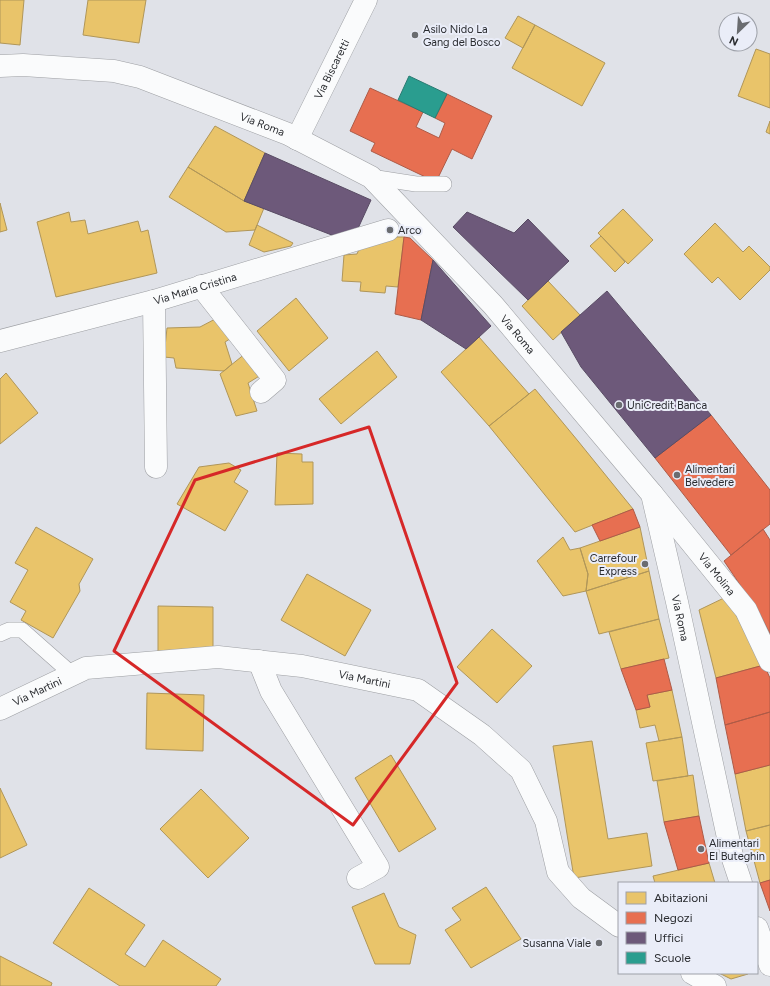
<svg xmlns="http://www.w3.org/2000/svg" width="770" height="986" font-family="Figtree,sans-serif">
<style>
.homes{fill:#e9c46a;stroke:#b09659}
.shops{fill:#e76f51;stroke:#ae5b47}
.offices{fill:#6d597a;stroke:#594c64}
.schools{fill:#2a9d8f;stroke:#2a7b72}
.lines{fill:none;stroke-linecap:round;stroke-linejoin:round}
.lane-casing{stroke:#9d9fa3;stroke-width:16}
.street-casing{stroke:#9d9fa3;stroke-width:23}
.secondary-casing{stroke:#9d9fa3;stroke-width:23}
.lane{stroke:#fafbfc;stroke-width:15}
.street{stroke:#fafbfc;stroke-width:22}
.secondary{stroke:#fafbfc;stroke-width:22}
.marked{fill:none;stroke:#d62828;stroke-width:3;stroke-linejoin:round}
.poi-dot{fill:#6a6c70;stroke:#eaedf8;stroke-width:1.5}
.labels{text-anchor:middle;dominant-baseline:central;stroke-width:4;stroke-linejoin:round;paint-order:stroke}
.poi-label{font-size:11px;fill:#2a2c30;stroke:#eaedf8;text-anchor:start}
.street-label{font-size:11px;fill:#2a2c30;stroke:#eaedf8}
</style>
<rect width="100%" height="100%" fill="#e0e2e8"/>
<path class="homes" d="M0,0h24l-4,45 -20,-2z
M88,0h58l-7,43 -56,-8z
M518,16l17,9 -12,23 -18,-10z
M535,25l70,38 -23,43 -70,-38z
M756,49l14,5v54l-32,-12z
M770,121v13l-4,-2z
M215,126l50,27 -21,48 -56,-34z
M188,167l56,34 20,7 -9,22 -29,2 -57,-35z
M0,203l7,27 -7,2z
M623,209l30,31 -25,24 -30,-31z
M69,212l2,10 14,-2 3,14 50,-13 3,11 7,-2 9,43 -101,24 -19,-75z
M715,223l28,29 6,-6 21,21v3l-30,30 -22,-23 -6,6 -28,-29z
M257,225l36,18 -2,3 -27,6 -15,-7z
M601,236l24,26 -10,10 -25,-26z
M394,237h10l-6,50 -12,-1 -1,7 -25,-2 1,-9 -19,-1 2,-26 13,-1 3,-7z
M548,281l32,34 -27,25 -31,-34z
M296,298l32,40 -39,33 -32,-40z
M219,317l14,20 -8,5 7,22 -8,7 -48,-3 -2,-10 -10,-1 3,-29 33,-1z
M479,337l50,57 -40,32 -48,-54z
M377,351l20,26 -56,47 -22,-25z
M246,353l15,22 -13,8 9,28 -21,5 -16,-42z
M6,373l32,40 -38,31v-65z
M535,389l43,52 55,68 -58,23 -86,-106z
M277,453l25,1v8h11v42l-38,1z
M229,463l12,7 -7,12 14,9 -23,40 -48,-27 22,-37z
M36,527l57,32 -14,25 1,7 -27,47 -32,-18 5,-9 -16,-9 18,-32 -13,-7z
M640,527l9,44 -63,20 2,-17 -8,-26z
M563,537l7,13 10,-2 8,26 -2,17 -23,5 -26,-35z
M649,571l10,48 -60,15 -13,-43z
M307,574l64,36 -26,46 -64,-36z
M726,597l38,68 -48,13 -17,-68z
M158,606l55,1v44h-55z
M659,619l10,39 -48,11 -12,-37z
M492,629l40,37 -35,37 -40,-36z
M672,690l10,47 -23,4 -4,-16 -15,3 -4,-18 14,-3 -3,-12z
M147,693l57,2 -1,56 -57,-2z
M682,737l6,39 -35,5 -7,-38z
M592,741l16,98 39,-6 5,33 -78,12 -21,-132z
M391,755l45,74 -37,23 -44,-74z
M770,765v60l-24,6 -11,-57z
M693,775l6,41 -35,6 -7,-41z
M0,788l27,57 -27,13z
M201,789l48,49 -41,40 -48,-49z
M770,825v55l-10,3 -14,-52z
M709,863l6,20h-60l-2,-7z
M486,887l35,52 -50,29 -26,-38 16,-10 -9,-12z
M89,888l56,37 -20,29 20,13 18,-27 58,39 -5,7h-96l-67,-43z
M384,893l15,34 17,8 -6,29h-35l-23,-57z
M0,956l52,27 -1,3h-51z
M719,973h29v1l-17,5z"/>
<path class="shops" d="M370,88l53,24 -7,15 23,11 6,-15 -10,-5 12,-24 45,22 -20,43 -20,-10 -16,33 -65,-31 4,-8 -25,-12z
M404,237l6,1 23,22 -12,60 -26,-6z
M711,415l59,75v34l-39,31 -76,-97z
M633,509l7,18 -40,14 -8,-16z
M763,529l7,11v94l-9,-18 -37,-55z
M664,659l8,31 -25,5 3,12 -14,3 -15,-41z
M764,665l6,13v34l-45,13 -9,-47z
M770,712v53l-35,9 -10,-49z
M699,816l10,47 -31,7 -14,-48z
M770,880v31l-10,-28z"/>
<path class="offices" d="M265,153l106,47 -16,35 -13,4 -98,-38z
M467,212l47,21 14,-14 41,42 -41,39 -75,-73z
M433,260l58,66 -25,23 -45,-29z
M607,291l104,124 -56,43 -74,-91 -20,-35z"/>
<path class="schools" d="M409,76l38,18 -12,24 -37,-18z"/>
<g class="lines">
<defs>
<path id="lane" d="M371,177l45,7h28
M0,634l9,-4h13l51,45"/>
<g id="street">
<path id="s1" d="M297,139l69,-139"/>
<path d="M201,286l74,94 -14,12"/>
<path d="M154,301l2,166"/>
<path id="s2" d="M0,341l154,-40 234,-71"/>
<path id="s3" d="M652,494l94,116 24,51"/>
<path d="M259,661l12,30 107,176 -20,11"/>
<path id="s4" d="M0,709l86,-41 132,-11 84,9 116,24 64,45 39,35 25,51 12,51 23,26 38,28"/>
<path d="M692,973l23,13"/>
</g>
<g id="secondary">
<path id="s5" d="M0,66l23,-1 91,6 26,6 148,57 83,43 122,128 159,189 25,108 55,254 9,27"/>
<path d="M757,928l13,37"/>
</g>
</defs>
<use href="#lane" class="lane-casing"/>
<use href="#street" class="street-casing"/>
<use href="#secondary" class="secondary-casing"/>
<use href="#lane" class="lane"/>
<use href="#street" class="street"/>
<use href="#secondary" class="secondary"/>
</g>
<path class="marked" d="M369,427l88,256 -104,142 -239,-174 81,-171z"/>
<g class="poi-dot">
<circle cx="415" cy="35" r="4"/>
<circle cx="390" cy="230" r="4"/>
<circle cx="619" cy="405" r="4"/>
<circle cx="677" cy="475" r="4"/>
<circle cx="645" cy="564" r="4"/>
<circle cx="701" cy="849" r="4"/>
<circle cx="599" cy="943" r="4"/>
</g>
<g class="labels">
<g class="poi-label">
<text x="423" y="29">Asilo Nido La<tspan x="423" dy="13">Gang del Bosco</tspan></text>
<text x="398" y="230">Arco</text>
<text x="627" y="405">UniCredit Banca</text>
<text x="685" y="469">Alimentari<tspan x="685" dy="13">Belvedere</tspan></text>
<text x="637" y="558" text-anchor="end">Carrefour<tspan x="637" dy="13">Express</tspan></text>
<text x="709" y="843">Alimentari<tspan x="709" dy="13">El Buteghin</tspan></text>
<text x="591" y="943" text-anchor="end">Susanna Viale</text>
</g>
<g class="street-label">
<text stroke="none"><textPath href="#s1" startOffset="78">Via Biscaretti</textPath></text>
<text stroke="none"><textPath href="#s5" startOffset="272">Via Roma</textPath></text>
<text stroke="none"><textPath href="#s2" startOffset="202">Via Maria Cristina</textPath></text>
<text stroke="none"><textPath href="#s5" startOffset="608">Via Roma</textPath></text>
<text stroke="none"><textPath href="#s3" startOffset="103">Via Molina</textPath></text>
<text stroke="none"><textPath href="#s5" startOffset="944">Via Roma</textPath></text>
<text stroke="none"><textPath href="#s4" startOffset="376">Via Martini</textPath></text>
<text stroke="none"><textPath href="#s4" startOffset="41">Via Martini</textPath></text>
</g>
</g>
<rect x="618" y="882" width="140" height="92" fill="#eaedf8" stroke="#9da0a8"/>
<rect x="626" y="892" width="20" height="12" fill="#e9c46a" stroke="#9da0a8"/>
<text x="654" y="902" font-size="12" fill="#2a2c30">Abitazioni</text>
<rect x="626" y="912" width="20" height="12" fill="#e76f51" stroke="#9da0a8"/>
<text x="654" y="922" font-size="12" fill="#2a2c30">Negozi</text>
<rect x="626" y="932" width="20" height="12" fill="#6d597a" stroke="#9da0a8"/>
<text x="654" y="942" font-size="12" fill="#2a2c30">Uffici</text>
<rect x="626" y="952" width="20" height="12" fill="#2a9d8f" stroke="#9da0a8"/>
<text x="654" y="962" font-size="12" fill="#2a2c30">Scuole</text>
<g transform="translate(738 32) rotate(205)"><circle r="19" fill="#eaedf8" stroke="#9da0a8"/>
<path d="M0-3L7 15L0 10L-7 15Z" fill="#6a6c70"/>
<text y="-6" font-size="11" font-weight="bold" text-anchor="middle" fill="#2a2c30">N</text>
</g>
</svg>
